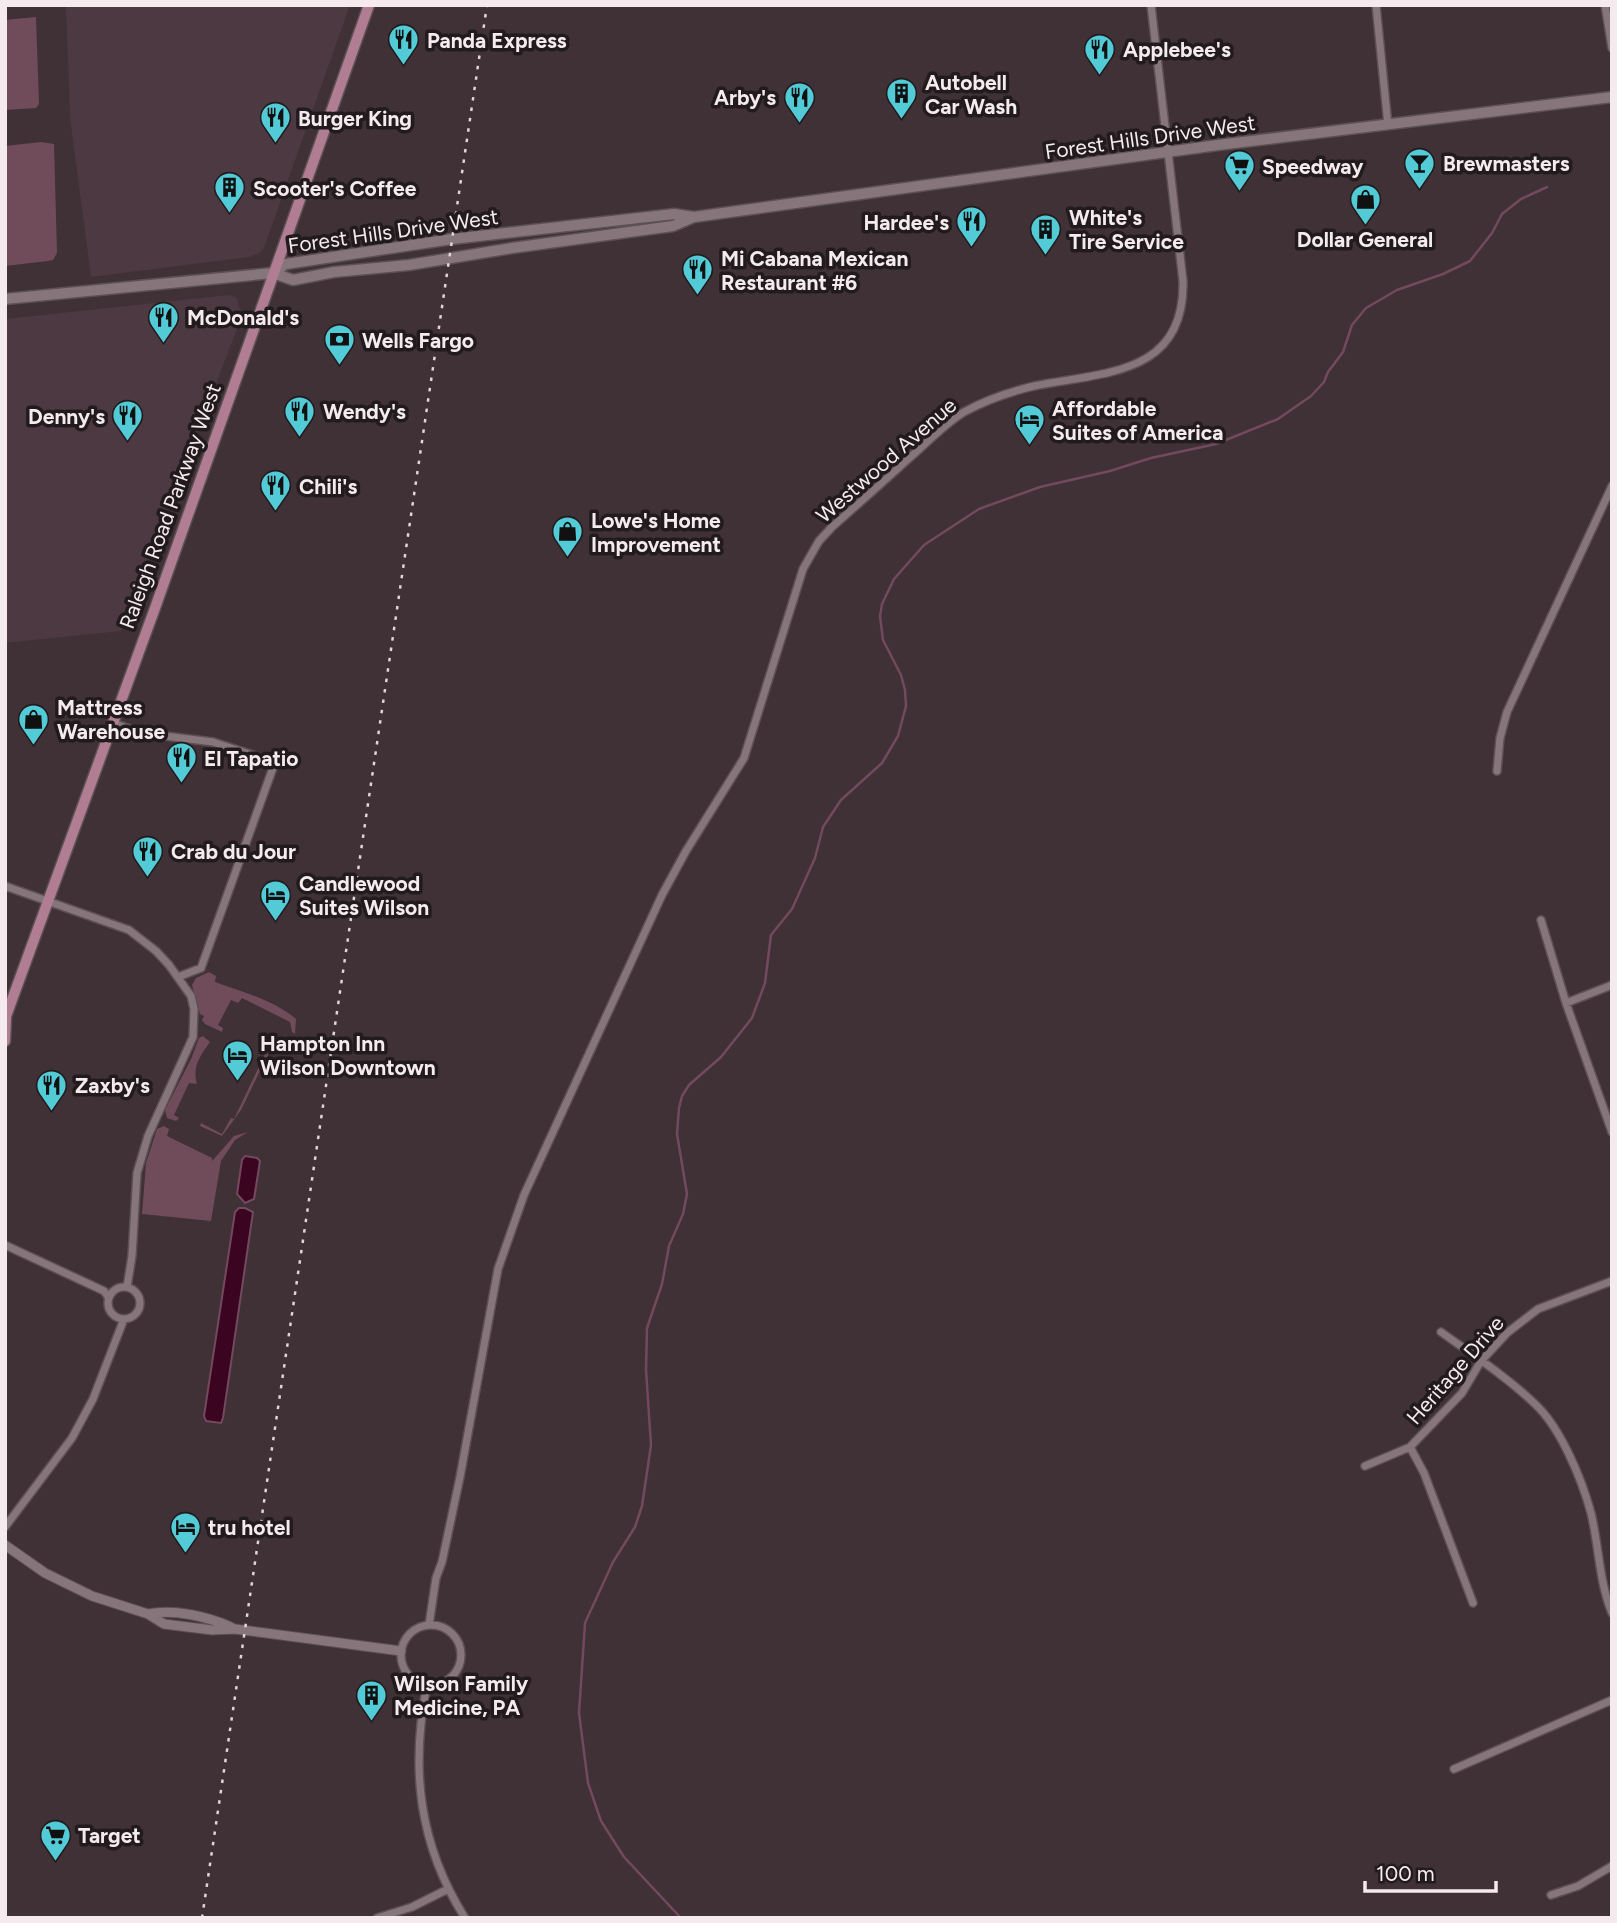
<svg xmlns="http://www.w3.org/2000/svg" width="1617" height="1923" font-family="Figtree,sans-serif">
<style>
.built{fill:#4d3941}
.green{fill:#704b5a}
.water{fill:#3b0421;stroke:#73495e;stroke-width:2}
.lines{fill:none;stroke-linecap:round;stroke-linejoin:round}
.stream{stroke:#73495e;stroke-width:2.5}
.minor-casing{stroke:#5c5054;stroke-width:10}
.tertiary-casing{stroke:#5c5054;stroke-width:11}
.secondary-casing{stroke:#5c5054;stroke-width:13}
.primary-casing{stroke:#5c5054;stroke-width:13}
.minor{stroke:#86767c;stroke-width:7}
.tertiary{stroke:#86767c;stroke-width:9}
.secondary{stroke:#86767c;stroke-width:10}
.primary{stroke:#b07d92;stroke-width:10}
.rail{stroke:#e0d5d8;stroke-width:2.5;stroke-dasharray:3.5 7;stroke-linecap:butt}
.labels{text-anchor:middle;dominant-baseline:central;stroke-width:7;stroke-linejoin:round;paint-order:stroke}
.poi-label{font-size:21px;font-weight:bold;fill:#f5ebee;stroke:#221b1d;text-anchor:start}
.street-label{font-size:21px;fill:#f5ebee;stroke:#221b1d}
</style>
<rect width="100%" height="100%" fill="#3f3136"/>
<path class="built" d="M66,5h284l-86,243 -5,5 -10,4 -158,20 -21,-160z
M229,295l7,2 6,19 -121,315 -116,12v-324z"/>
<path class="green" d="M36,17l3,87 -3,4 -31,2v-90z
M41,142l13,2 3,109 -4,7 -5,1 -43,5v-120z
M209,972l7,4 -1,6c27,10 59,18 81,37l-1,15 -3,-2 -2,-10 -48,-24 -4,5 -7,-3 -13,25 5,3 -1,4 -17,-8 -3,-4 2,-4 -4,-2 -8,-29 4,-7z
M203,1036l7,6c-10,14 -18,25 -13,42l-8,-1 -15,32 5,3 -3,3 -9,-3 -2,-8 26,-51 8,-21z
M261,1039l13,3 -33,68 -19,26 -22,-10 1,-3 21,11 9,-16 3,1 31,-65 -2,-1 2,-4 -7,-4z
M164,1126l5,3 -2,7 45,22v3l22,-25 14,-4 -13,8 -14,21 -10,60 -69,-7 4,-51 11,-34z"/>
<path class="water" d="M245,1156l12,2 3,3 -6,38 -9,4 -8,-9 5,-34z
M239,1208h6l8,4 -30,206 -2,5 -15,-2 -2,-5 31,-204z"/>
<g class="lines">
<path class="stream" d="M681,1918l-57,-61 -23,-36 -13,-38 -9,-70 6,-90 28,-61 22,-35 7,-21 9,-61 -5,-75 1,-42 15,-44 7,-38 14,-32 4,-20 -10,-60 2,-26 3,-12 7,-11 32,-28 31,-39 13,-35 6,-48 21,-26 23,-51 8,-31 18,-27 41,-37 16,-27 8,-30 -1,-16 -4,-15 -18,-35 -3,-24 2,-12 12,-25 30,-34 55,-36 61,-22 70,-16 41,-13 65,-14 62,-25 33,-23 13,-14 4,-10 15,-20 9,-27 14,-17 31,-18 46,-16 27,-13 22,-28 10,-19 19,-15 26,-12"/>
<defs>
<path id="minor" d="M1376,5l12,120
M1605,5l7,43
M113,723l28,10 72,9 55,18 6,5 -73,203 -23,9
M1497,771l3,-33 7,-26 105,-226
M5,886l124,44 27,21 13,14 22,31 3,13 -1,28 -45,99 -11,37 -5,83 -5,31
M1541,920l25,83 46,129
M1566,1003l46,-18
M5,1245l99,46 5,7
M108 1303a16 16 0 1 1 32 0a16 16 0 1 1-32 0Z
M1441,1332c32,23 66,45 94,72 26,24 47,76 56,109 8,33 8,69 21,100
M1410,1447l14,26 49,130
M1365,1466l45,-19 52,-54 19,-32 26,-28 31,-24 74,-28
M5,1527l67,-89 21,-39 31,-80
M429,1625l7,-47 6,-16 18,-85 38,-208 26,-74 138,-300 24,-44 58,-93 59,-189 16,-28 13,-14c25,-22 50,-44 75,-67 19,-16 36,-35 57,-48 22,-12 45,-20 70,-26 69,-14 151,-10 149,-105l-32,-276
M401 1655a30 30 0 1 1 60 0a30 30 0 1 1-60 0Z
M427,1685c-17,84 -8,160 38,233
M1454,1769l158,-69
M1551,1895l27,-9 34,-20
M377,1918l35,-11 36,-18"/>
<path id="tertiary" d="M5,1545l40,28 47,23 56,18 16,10 48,6 23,-1 166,22
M148,1614c26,-5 58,2 83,13"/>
<path id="secondary" d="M273,273l13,-9 166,-25 222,-25 20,3
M5,299l268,-26 20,7 41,-8 75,-7 103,-17 161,-22 21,-9 87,-12 437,-60 394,-48"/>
<path id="primary" d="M5,1019l150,-411 214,-603
M5,1041l1,-23"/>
</defs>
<use href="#minor" class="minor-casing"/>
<use href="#tertiary" class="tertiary-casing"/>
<use href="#secondary" class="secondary-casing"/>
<use href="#primary" class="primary-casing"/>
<use href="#minor" class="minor"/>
<use href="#tertiary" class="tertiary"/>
<use href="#secondary" class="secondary"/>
<use href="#primary" class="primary"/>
<path class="rail" d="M202,1918l285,-1913"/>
</g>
<defs>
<symbol id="restaurant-pin" viewBox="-11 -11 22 30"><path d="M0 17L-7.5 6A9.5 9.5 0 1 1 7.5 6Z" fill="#52cbd7" stroke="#221b1d"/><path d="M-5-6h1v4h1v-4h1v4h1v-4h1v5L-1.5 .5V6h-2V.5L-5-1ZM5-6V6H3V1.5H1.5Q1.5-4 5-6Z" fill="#111"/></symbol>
<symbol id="building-pin" viewBox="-11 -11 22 30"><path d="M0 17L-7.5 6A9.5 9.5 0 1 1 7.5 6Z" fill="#52cbd7" stroke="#221b1d"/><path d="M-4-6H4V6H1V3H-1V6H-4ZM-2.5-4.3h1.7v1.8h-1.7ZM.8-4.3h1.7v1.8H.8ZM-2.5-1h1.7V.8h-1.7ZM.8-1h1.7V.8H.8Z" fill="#111"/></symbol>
<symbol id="bar-pin" viewBox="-11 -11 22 30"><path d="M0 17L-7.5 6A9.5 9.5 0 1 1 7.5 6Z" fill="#52cbd7" stroke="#221b1d"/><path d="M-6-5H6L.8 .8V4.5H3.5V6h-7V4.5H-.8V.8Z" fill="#111"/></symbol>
<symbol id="supermarket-pin" viewBox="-11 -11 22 30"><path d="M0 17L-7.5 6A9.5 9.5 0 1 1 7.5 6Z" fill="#52cbd7" stroke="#221b1d"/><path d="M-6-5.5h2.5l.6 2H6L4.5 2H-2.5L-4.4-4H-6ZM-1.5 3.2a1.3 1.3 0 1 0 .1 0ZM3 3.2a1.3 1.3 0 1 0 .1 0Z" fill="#111"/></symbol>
<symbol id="shop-pin" viewBox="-11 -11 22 30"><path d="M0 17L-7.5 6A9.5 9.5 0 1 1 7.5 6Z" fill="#52cbd7" stroke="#221b1d"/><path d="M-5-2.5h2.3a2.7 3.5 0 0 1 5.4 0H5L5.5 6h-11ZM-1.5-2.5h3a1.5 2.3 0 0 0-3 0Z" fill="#111"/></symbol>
<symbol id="bank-pin" viewBox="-11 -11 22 30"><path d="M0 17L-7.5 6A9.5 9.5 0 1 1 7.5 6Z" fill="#52cbd7" stroke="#221b1d"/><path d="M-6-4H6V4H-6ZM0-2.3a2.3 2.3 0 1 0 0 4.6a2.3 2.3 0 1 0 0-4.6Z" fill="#111"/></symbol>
<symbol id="hotel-pin" viewBox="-11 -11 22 30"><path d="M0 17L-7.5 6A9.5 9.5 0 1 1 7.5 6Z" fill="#52cbd7" stroke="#221b1d"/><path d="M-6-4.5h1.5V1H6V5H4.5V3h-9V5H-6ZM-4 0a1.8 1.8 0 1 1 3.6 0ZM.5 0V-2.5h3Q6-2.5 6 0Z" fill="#111"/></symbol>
</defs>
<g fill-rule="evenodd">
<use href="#restaurant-pin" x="386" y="22" width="35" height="47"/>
<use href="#restaurant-pin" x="1082" y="32" width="35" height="47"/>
<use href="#building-pin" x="884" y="76" width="35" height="47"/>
<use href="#restaurant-pin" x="782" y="80" width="35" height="47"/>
<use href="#restaurant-pin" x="258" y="100" width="35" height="47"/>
<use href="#bar-pin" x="1402" y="146" width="35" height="47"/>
<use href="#supermarket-pin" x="1222" y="148" width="35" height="47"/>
<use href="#building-pin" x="212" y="170" width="35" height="47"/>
<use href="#shop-pin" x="1348" y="182" width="35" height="47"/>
<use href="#restaurant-pin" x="954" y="204" width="35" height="47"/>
<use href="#building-pin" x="1028" y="212" width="35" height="47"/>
<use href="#restaurant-pin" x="680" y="252" width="35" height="47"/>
<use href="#restaurant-pin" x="146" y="300" width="35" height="47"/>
<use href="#bank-pin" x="322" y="322" width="35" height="47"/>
<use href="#restaurant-pin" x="282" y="394" width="35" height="47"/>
<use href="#restaurant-pin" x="110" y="398" width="35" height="47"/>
<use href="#hotel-pin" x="1012" y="402" width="35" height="47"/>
<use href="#restaurant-pin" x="258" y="468" width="35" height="47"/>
<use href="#shop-pin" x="550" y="514" width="35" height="47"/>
<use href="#shop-pin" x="16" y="702" width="35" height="47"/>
<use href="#restaurant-pin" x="164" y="740" width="35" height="47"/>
<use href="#restaurant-pin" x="130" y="834" width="35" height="47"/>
<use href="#hotel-pin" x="258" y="878" width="35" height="47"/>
<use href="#hotel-pin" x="220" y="1038" width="35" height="47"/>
<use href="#restaurant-pin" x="34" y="1068" width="35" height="47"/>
<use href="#hotel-pin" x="168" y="1510" width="35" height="47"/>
<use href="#building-pin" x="354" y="1678" width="35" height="47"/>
<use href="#supermarket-pin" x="38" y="1818" width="35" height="47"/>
</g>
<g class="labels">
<g class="poi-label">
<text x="427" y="40">Panda Express</text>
<text x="1123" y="49">Applebee's</text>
<text x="925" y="82">Autobell<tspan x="925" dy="24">Car Wash</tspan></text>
<text x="776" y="97" text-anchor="end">Arby's</text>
<text x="298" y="118">Burger King</text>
<text x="1443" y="163">Brewmasters</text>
<text x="1262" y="166">Speedway</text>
<text x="253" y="188">Scooter's Coffee</text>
<text x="1069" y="217">White's<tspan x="1069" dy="24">Tire Service</tspan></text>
<text x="949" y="222" text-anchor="end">Hardee's</text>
<text x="1365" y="239" text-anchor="middle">Dollar General</text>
<text x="721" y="258">Mi Cabana Mexican<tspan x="721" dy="24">Restaurant #6</tspan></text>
<text x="187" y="317">McDonald's</text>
<text x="362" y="340">Wells Fargo</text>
<text x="1052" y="408">Affordable<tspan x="1052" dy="24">Suites of America</tspan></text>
<text x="323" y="411">Wendy's</text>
<text x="105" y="416" text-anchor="end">Denny's</text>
<text x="299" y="486">Chili's</text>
<text x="591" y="520">Lowe's Home<tspan x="591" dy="24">Improvement</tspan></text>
<text x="57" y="707">Mattress<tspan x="57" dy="24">Warehouse</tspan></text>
<text x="204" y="758">El Tapatio</text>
<text x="171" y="851">Crab du Jour</text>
<text x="299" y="883">Candlewood<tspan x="299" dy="24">Suites Wilson</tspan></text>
<text x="260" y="1043">Hampton Inn<tspan x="260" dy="24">Wilson Downtown</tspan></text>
<text x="75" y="1085">Zaxby's</text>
<text x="208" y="1527">tru hotel</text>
<text x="394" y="1683">Wilson Family<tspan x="394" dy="24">Medicine, PA</tspan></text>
<text x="78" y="1835">Target</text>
</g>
<g class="street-label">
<text transform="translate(1150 137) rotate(-8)">Forest Hills Drive West</text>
<text transform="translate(393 231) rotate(-8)">Forest Hills Drive West</text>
<text transform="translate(886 460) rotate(-41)">Westwood Avenue</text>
<text transform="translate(170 506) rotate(-70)">Raleigh Road Parkway West</text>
<text transform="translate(1455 1370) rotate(-49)">Heritage Drive</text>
</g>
</g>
<rect width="1617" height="1923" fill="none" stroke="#f5ebee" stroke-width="14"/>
<path d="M1365 1881v10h131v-10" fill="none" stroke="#f5ebee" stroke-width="3.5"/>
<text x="1376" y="1881" font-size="21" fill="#f5ebee" stroke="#221b1d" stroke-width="5" paint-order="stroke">100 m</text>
</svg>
